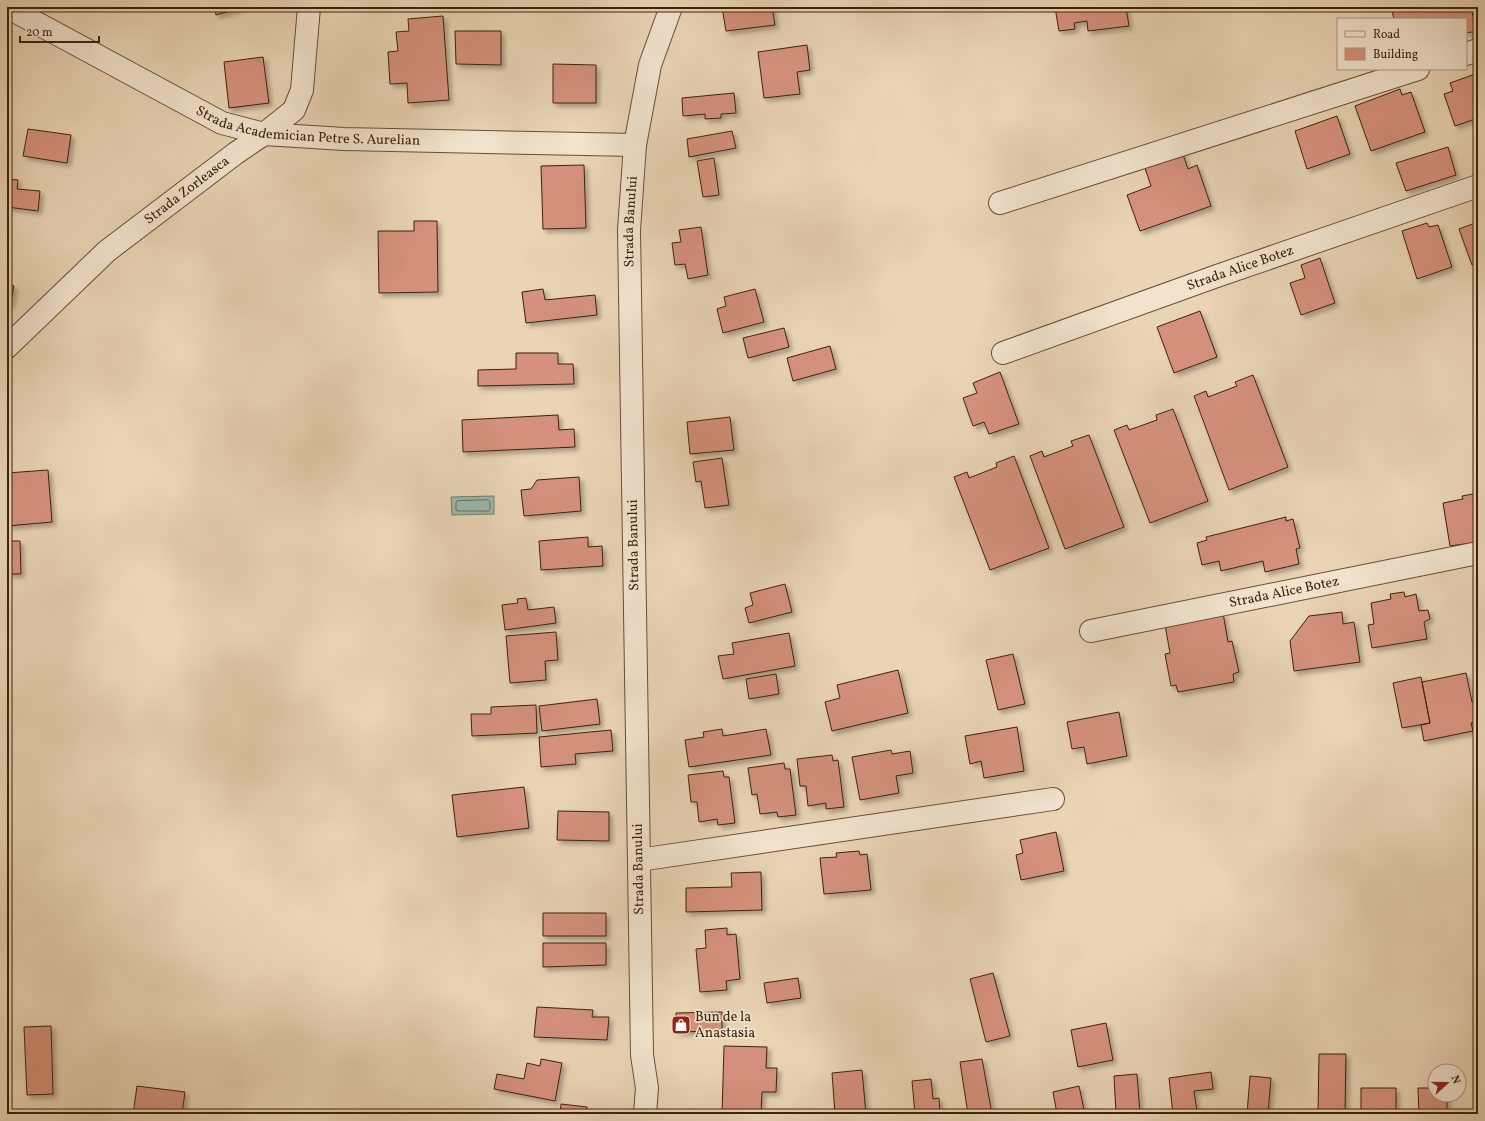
<svg xmlns="http://www.w3.org/2000/svg" width="1485" height="1121" font-family="Vollkorn,serif">
<style>
.water{fill:#98b8aa;stroke:#747c6a}
.lines{fill:none;stroke-linecap:round;stroke-linejoin:round}
.shore{stroke:#6b6d5a;stroke-width:1}
.building{fill:#d5917b;stroke:#3e220b;filter:url(#shadow)}
.minor-casing{stroke:#694e35;stroke-width:24}
.minor{stroke:#f1e3ce;stroke-width:22}
.labels{text-anchor:middle;dominant-baseline:central;stroke-width:3.5;stroke-linejoin:round;paint-order:stroke}
.street-label{font-size:14px;fill:#3e220b;stroke:#f1e3ce}
.poi-label{font-size:14px;fill:#3e220b;stroke:#f1e3ce;text-anchor:start}
</style>
<defs>
<filter id="shadow"><feDropShadow dx="3.5" dy="3.5" stdDeviation="2" flood-color="#0004"/></filter>
</defs>
<rect width="100%" height="100%" fill="#e9d4b4"/>
<filter id="stains"><feTurbulence type="fractalNoise" baseFrequency=".005" numOctaves="4"/><feColorMatrix values="0 0 0 0 .2 0 0 0 0 .09 0 0 0 0 .02 0 0 0 .5 -.17"/></filter>
<radialGradient id="worn" r=".72"><stop offset=".6" stop-color="#630" stop-opacity="0"/><stop offset="1" stop-color="#630" stop-opacity=".3"/></radialGradient>
<path class="water" d="M494,496v18l-42,1 -1,-18z"/>
<g class="lines">
<path class="shore" d="M488,500l2,2v7l-1,2h-31l-2,-1v-7l1,-2z"/>
</g>
<path class="building" d="M214,7h29l-27,8z
M722,7h50l3,18 -49,6z
M1055,7h71l3,19 -41,5 -1,-10 -13,2 1,6 -16,2z
M1391,7h62l1,5 17,-4 6,23 -11,2v-14h-72z
M443,16l6,84 -41,3 -1,-20 -17,1 -2,-32 10,-1 -2,-19 13,-1 -1,-12z
M455,31h46v34l-45,-1z
M807,45l3,25 -13,2 3,22 -36,4 -6,-46z
M263,57l6,46 -40,5 -5,-46z
M553,64l43,1v38h-43z
M1478,73v45l-23,8 -11,-32 9,-3 -3,-8z
M1400,89l2,6 9,-3 14,40 -54,19 -16,-45z
M734,93l2,20 -15,1v4l-16,1v-5l-22,2 -1,-18z
M1337,116l13,38 -43,15 -12,-38z
M28,129l43,6 -4,28 -44,-7z
M732,131l4,17 -47,9 -2,-18z
M1448,147l8,28 -50,16 -10,-28z
M1181,149l7,20 9,-4 14,41 -71,25 -13,-36 24,-9 -8,-24z
M714,158l5,37 -16,2 -6,-36z
M584,165l2,63 -43,1 -2,-63z
M7,179l11,1 -1,9 23,2 -2,20 -31,-4z
M414,221h23l1,71 -59,1 -1,-62h36z
M1478,222v41l-6,2 -13,-36z
M1427,223l2,4 9,-2 14,42 -35,12 -15,-48z
M701,227l7,48 -20,4 -3,-15 -10,1 -3,-22 9,-1 -2,-12z
M1320,258l15,45 -34,12 -11,-32 15,-5 -4,-13z
M7,284l7,2 -4,20h-3z
M543,289l2,11 50,-5 2,20 -71,8 -4,-31z
M755,289l9,33 -41,11 -6,-24 9,-3 -2,-9z
M1200,311l17,46 -43,16 -17,-46z
M784,328l5,19 -41,11 -5,-20z
M830,346l6,23 -43,12 -6,-23z
M516,353h42v11h15l1,20 -96,2v-16l38,-1z
M1000,372l19,52 -30,10 -5,-12 -11,4 -10,-28 14,-5 -4,-10z
M1253,375l35,92 -59,23 -35,-94 12,-5 2,6 29,-11 -2,-4z
M1173,409l35,92 -58,22 -36,-93 13,-5 2,5 28,-10 -1,-5z
M558,415l1,15 15,-1 1,18 -112,5 -1,-32z
M730,417l4,33 -44,4 -3,-32z
M1089,435l35,92 -59,22 -35,-93 12,-5 2,6 29,-11 -2,-5z
M1014,456l35,92 -59,22 -36,-93 13,-5 2,6 28,-11 -1,-4z
M722,458l7,47 -24,3 -4,-27 -5,1 -3,-20z
M48,470l4,52 -45,4v-53z
M579,477l2,34 -57,5 -3,-26 10,-1 6,-9z
M1478,493v49l-28,4 -7,-43 20,-4 -1,-3z
M1286,517v4l7,-2 7,29 -4,1 3,15 -34,8 -2,-11 -42,10 -2,-10 -17,4 -5,-22 10,-3 -1,-3z
M588,537v10l14,-1 1,20 -62,4 -2,-29z
M7,541h13l1,33h-14z
M785,584l7,28 -43,11 -4,-15 8,-3 -3,-12z
M1404,592l1,5 11,-3 3,17 9,-1 2,9 -6,3 3,17 -55,9 -4,-23 6,-1 -3,-21 20,-4 -1,-5z
M526,598l2,12 26,-3 2,16 -51,7 -3,-25 16,-2 -1,-4z
M1342,612l1,12 11,-2 6,40 -66,9 -4,-30 19,-25z
M1223,613l5,29 4,-1 7,31 -6,2 1,8 -56,10 -2,-7 -5,1 -6,-32 5,-1 -5,-28z
M556,632l2,28 -13,1 1,19 -36,3 -4,-47z
M789,633l6,33 -72,13 -5,-23 16,-2 -2,-11z
M1013,654l12,50 -27,6 -12,-50z
M898,670l10,43 -76,18 -7,-29 15,-4 -3,-13z
M1466,673l6,29 6,-1v21l-7,1 2,8 -49,10 -3,-16 9,-2 -8,-41z
M776,674l3,20 -30,5 -3,-20z
M1421,677l9,46 -28,5 -9,-45z
M597,699l3,25 -58,7 -3,-25z
M536,705l1,28 -65,3 -1,-22h20v-7z
M1119,712l8,44 -40,8 -3,-17 -12,2 -5,-27z
M1017,727l7,44 -40,7 -3,-17 -11,3 -5,-28z
M722,729l1,7 43,-7 5,26 -82,12 -4,-27 19,-3 -1,-5z
M611,730l2,21 -38,3 1,10 -35,3 -2,-30z
M891,750l1,4 18,-3 3,22 -17,3 3,17 -39,7 -8,-43z
M832,755l1,6 5,-1 6,47 -18,2v-6l-18,3 -2,-20h-6l-3,-27z
M784,763l1,6h5l6,46 -18,2 -1,-5 -17,2 -3,-20 -5,1 -4,-27z
M723,771l1,6h5l6,46 -17,2 -1,-6 -18,3 -2,-20h-6l-3,-27z
M524,787l5,41 -72,9 -5,-42z
M558,811l51,1v29l-52,-1z
M1056,832l8,39 -43,9 -5,-25 7,-2 -3,-13z
M859,851l1,4 7,-1 4,36 -47,4 -4,-36 17,-1 -1,-4z
M761,872l1,38 -76,2v-24l46,-1 -1,-14z
M543,913h63v23h-63z
M727,928v7l9,-1 4,45 -14,2 1,9 -27,2 -4,-43 10,-1 -1,-18z
M543,943h63v22l-63,2z
M993,973l17,63 -24,6 -16,-63z
M798,978l3,20 -34,5 -3,-20z
M537,1007l56,3 -1,7h17l-2,23 -73,-3z
M722,1012v19l-45,1 -1,-19z
M1106,1023l7,37 -35,7 -7,-37z
M51,1026l2,68 -26,1 -3,-68z
M724,1046l43,1 -1,21h11l-1,24h-14l-1,22h-39z
M1319,1054h27l-1,60h-27z
M541,1059l21,4 -7,38 -61,-12 3,-15 27,5 3,-16 13,3z
M982,1059l10,55h-24l-8,-52z
M862,1070l4,44h-31l-3,-41z
M1211,1072l2,17 -19,2 3,20 -10,1v2h-14l-4,-36z
M1137,1074l3,40h-24l-2,-38z
M1250,1076l21,2 -3,36h-21z
M931,1079l2,20 6,-1 1,16h-25l-3,-33z
M137,1086l48,6 -3,22h-49z
M1079,1086l6,28h-28l-4,-22z
M1361,1088h35v26h-35z
M1418,1088h17v7h12v19h-28z
M561,1104l26,3v7h-27z"/>
<g class="lines">
<defs>
<g id="minor">
<path id="s1" d="M7,7l215,116 42,11 80,5 291,6"/>
<path d="M1466,54l12,-4"/>
<path d="M1000,203l418,-134"/>
<path id="s2" d="M7,347l100,-96 129,-98 28,-19 30,-24 8,-20 7,-83"/>
<path id="s3" d="M1003,353l214,-77 261,-90"/>
<path id="s4" d="M1091,631l387,-78"/>
<path d="M639,860l414,-61"/>
<path id="s5" d="M645,1114l2,-26 -5,-33 -13,-825 6,-85 15,-80 21,-58"/>
</g>
</defs>
<use href="#minor" class="minor-casing"/>
<use href="#minor" class="minor"/>
</g>
<defs>
<symbol id="shop-square" viewBox="-11 -11 22 22"><rect x="-9" y="-9" width="18" height="18" rx="4" fill="#8f2418" stroke="#f1e3ce"/><path d="M-5-2.5h2.3a2.7 3.5 0 0 1 5.4 0H5L5.5 6h-11ZM-1.5-2.5h3a1.5 2.3 0 0 0-3 0Z" fill="#fff"/></symbol>
</defs>
<g fill-rule="evenodd">
<use href="#shop-square" x="670" y="1014" width="22" height="22"/>
</g>
<g class="labels">
<g class="street-label">
<text stroke="none"><textPath href="#s1" startOffset="330">Strada Academician Petre S. Aurelian</textPath></text>
<text stroke="none"><textPath href="#s2" startOffset="239">Strada Zorleasca</textPath></text>
<text stroke="none"><textPath href="#s5" startOffset="893">Strada Banului</textPath></text>
<text stroke="none"><textPath href="#s3" startOffset="252">Strada Alice Botez</textPath></text>
<text transform="translate(634 545) rotate(-91)">Strada Banului</text>
<text stroke="none"><textPath href="#s4" startOffset="197">Strada Alice Botez</textPath></text>
<text transform="translate(639 869) rotate(-91)">Strada Banului</text>
</g>
<g class="poi-label">
<text x="695" y="1017">Bun de la<tspan x="695" dy="16">Anastasia</tspan></text>
</g>
</g>
<rect width="1485" height="1121" fill="none" stroke="#e9d4b4" stroke-width="24"/>
<rect x="8" y="8" width="1469" height="1105" fill="none" stroke="#3e220b" stroke-width="2"/>
<rect x="12" y="12" width="1461" height="1097" fill="none" stroke="#3e220b"/>
<rect x="1337" y="18" width="130" height="52" fill="#f1e3ce" stroke="#a99680"/>
<rect x="1345" y="31" width="20" height="6" fill="#f1e3ce" stroke="#a99680"/>
<text x="1373" y="38" font-size="12" fill="#3e220b">Road</text>
<rect x="1345" y="48" width="20" height="12" fill="#d5917b" stroke="#a99680"/>
<text x="1373" y="58" font-size="12" fill="#3e220b">Building</text>
<g transform="translate(1447 1083) rotate(69)"><circle r="19" fill="#f1e3ce" stroke="#a99680"/>
<path d="M0-3L7 15L0 10L-7 15Z" fill="#8f2418"/>
<text y="-6" font-size="11" font-weight="bold" text-anchor="middle" fill="#3e220b">N</text>
</g>
<path d="M20 36v6h79v-6" fill="none" stroke="#3e220b" stroke-width="2"/>
<text x="26" y="36" font-size="12" fill="#3e220b" stroke="#f1e3ce" stroke-width="3" paint-order="stroke">20 m</text>
<rect width="100%" height="100%" filter="url(#stains)"/>
<rect width="100%" height="100%" fill="url(#worn)"/>
</svg>
